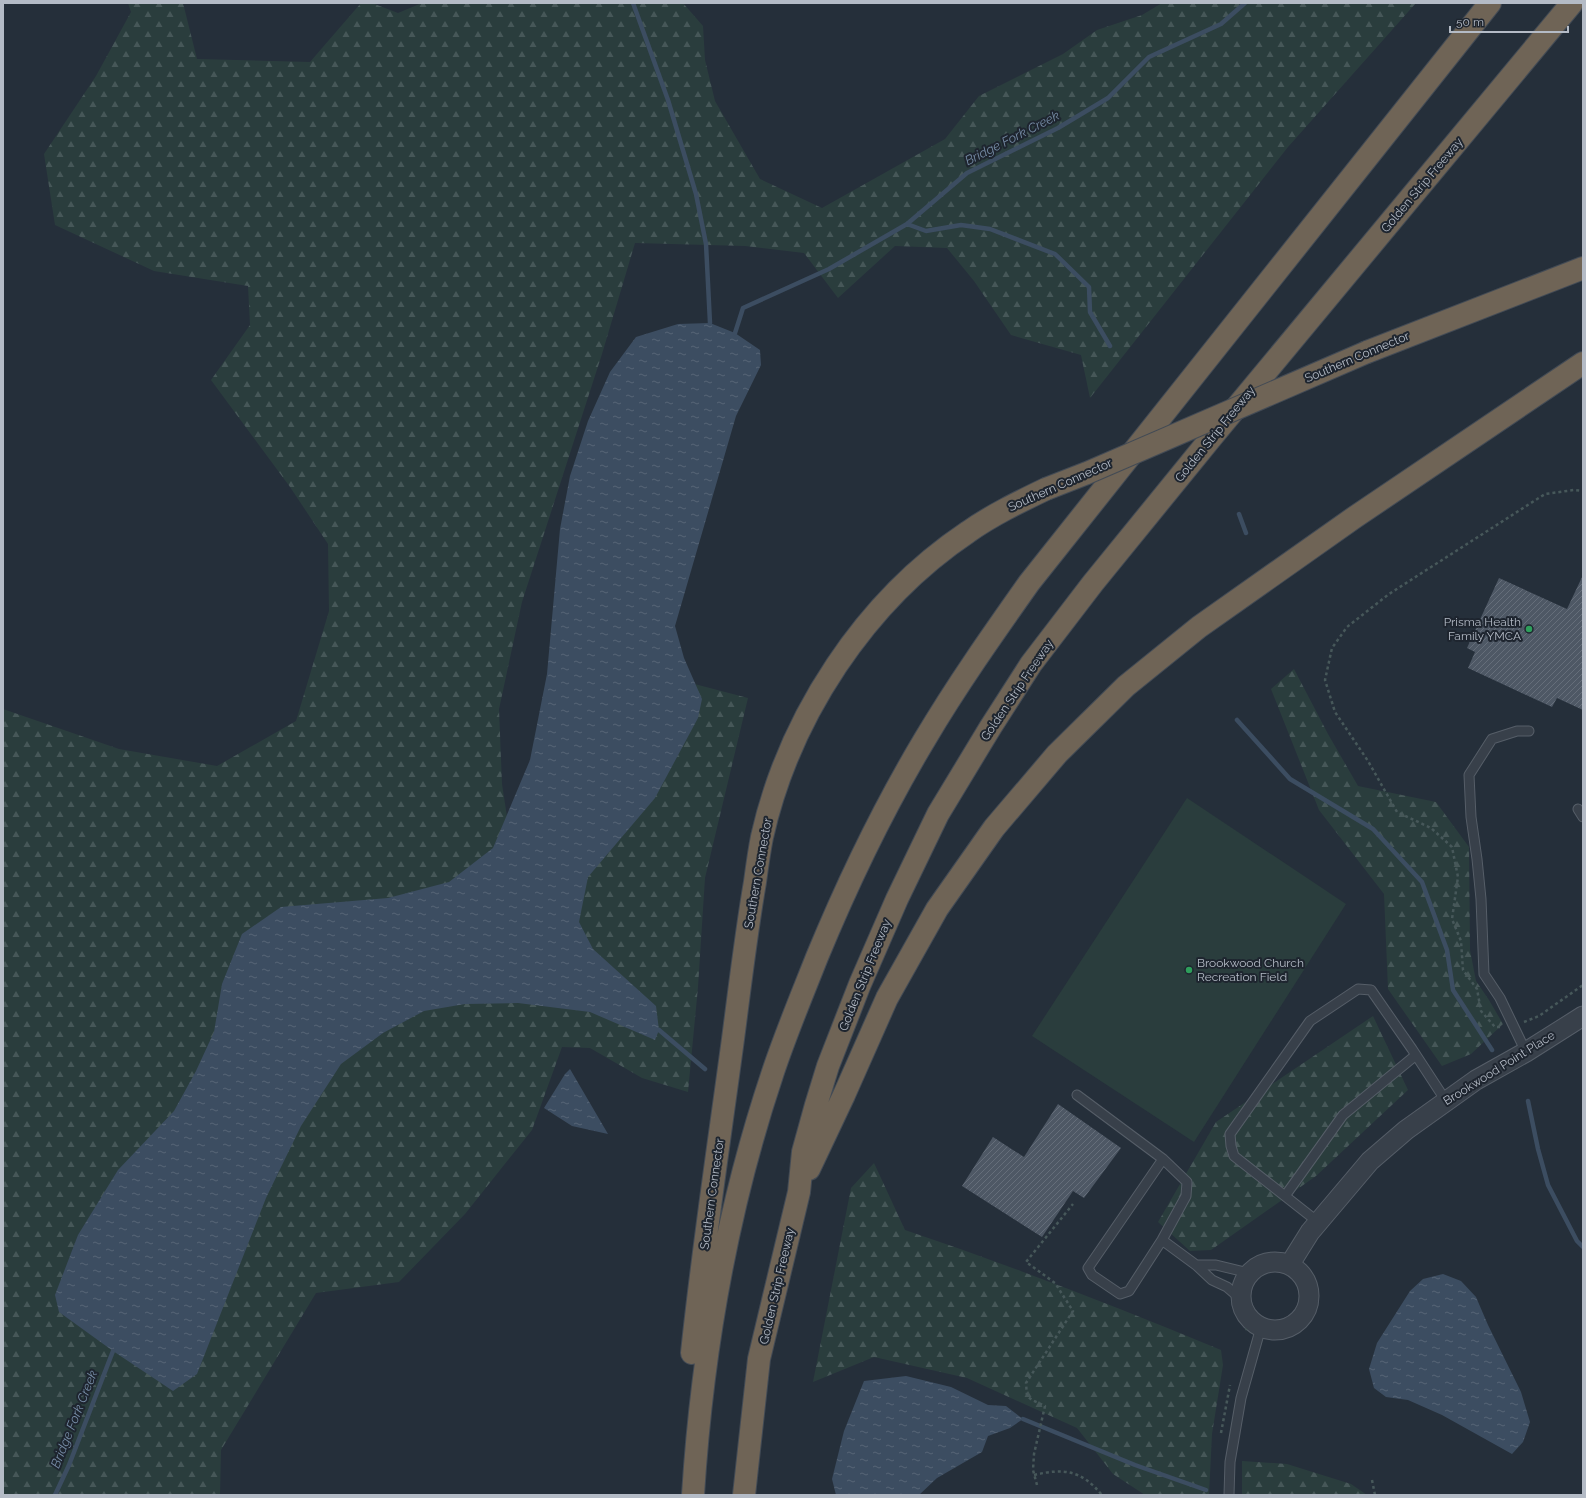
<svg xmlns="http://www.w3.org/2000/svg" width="1586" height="1498" font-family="Raleway,sans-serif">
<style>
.forest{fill:url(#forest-firs)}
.pitch{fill:#2a3d3d}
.water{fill:url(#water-ripples)}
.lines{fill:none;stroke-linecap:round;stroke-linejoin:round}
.stream{stroke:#3c4d61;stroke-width:4.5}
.building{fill:url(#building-hatch)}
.lane-casing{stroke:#565e68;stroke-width:11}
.street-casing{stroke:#565e68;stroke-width:21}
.highway-casing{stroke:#434b55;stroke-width:24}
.path{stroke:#47585a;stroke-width:2.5;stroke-dasharray:3 3;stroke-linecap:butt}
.lane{stroke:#38404a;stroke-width:9}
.street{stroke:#38404a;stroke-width:19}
.highway{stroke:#6f6456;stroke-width:22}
.highway-bridge-casing{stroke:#434b55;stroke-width:24;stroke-linecap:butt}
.highway-bridge{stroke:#6f6456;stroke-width:22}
.leisure-dot{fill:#2e9e5b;stroke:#1e252f;stroke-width:1.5}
.labels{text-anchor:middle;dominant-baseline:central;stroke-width:4;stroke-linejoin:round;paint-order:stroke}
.street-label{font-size:12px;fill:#b4bbc6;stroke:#1e252f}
.poi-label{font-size:12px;fill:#b4bbc6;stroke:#1e252f;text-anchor:end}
.water-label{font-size:13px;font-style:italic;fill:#778da7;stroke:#1e252f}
</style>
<defs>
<pattern id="forest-firs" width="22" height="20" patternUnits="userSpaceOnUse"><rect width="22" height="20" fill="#2a3d3d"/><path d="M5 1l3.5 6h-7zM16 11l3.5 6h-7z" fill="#465758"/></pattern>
<pattern id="water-ripples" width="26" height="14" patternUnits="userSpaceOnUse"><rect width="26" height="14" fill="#3c4d61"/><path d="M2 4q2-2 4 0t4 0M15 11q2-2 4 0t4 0" fill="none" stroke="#566576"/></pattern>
<pattern id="building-hatch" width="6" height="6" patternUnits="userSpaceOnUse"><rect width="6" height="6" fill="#4e5865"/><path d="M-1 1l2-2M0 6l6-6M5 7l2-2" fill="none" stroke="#656e7a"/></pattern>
</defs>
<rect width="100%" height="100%" fill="#252f3a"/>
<path class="forest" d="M128,3h55l14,56 113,3 51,-59h11l26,10 24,-10h261l20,23 2,34 10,41 45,78 62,29 123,-69 34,-43 84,-42 34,-24 45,-15 20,-12h254l-128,144 -198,251 -9,-43 -70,-20 -37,-54 -27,-33 -52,-2 -57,52 -34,-45 -59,-7 -110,-3 -33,111 -80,248 -23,107 3,75 7,46 155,-154 84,22 -43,180 -7,109 -10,105 -46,-14 -52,-30 -28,-1 -30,83 -67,84 -66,68 -83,11 -95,157 -1,45h-217v-786l116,40 98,17 79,-45 33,-110 -1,-67 -38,-57 -79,-107 39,-55 -2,-39 -94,-15 -99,-46 -11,-71 52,-78 35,-64z
M1294,669l34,65 30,52 78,16 33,45 1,103 6,31 13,19 14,24 -32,30 -29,12 -54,-77 -4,-95 -65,-84 -48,-121z
M1373,1016l35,74 -92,86 -105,74 -21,1 -32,-29 58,-100z
M874,1163l31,67c107,36 212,77 316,120l2,15 -11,69 -3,61h-64l-32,-21 -36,-46 -110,-50 -93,-21 -61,25 38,-194z
M1242,1461l45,3 64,20 16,11h-125z"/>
<path class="pitch" d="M1187,798l159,106 -152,238 -162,-106z"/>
<path class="water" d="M710,323l25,10 25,17 1,15 -25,51 -61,210 9,32 18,41 -4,19 -43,80 -67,79 -9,45 14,27 63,57 3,24 -4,10 -65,-28 -72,-9 -53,1 -41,7 -41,22 -42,31 -40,62 -35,72 -69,176 -24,17 -60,-40 -54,-39 -4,-17 23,-60 40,-65 56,-59 22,-40 18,-39 8,-48 20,-50 39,-27 107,-9 61,-16 44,-34 37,-88 17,-86 13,-145 10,-53 18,-55 22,-49 26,-35 42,-13z
M570,1069l38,65 -36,-8 -28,-18 21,-34z
M1443,1274l18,7 15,16 12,28 33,67 9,30 -7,20 -11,12 -70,-39 -34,-15 -22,-3 -12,-9 -5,-19 8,-26 33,-52 13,-12z
M906,1376l45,11 37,18 18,1 17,13 -13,9 -22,8 -6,16 -45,26 -18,17h-83l-4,-16 12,-48 20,-50z"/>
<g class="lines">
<path class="stream" d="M633,3l35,97 28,94 10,50 4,79
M907,224l19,7 35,-6 29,4 65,25 34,33 1,25 20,34
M735,333l8,-25 86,-39 78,-45 60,-51 91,-45 50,-30 41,-41 72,-33 24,-21
M1239,514l7,19
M1237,720l53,59 83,50 49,53 25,68 6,40 39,60
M659,1030l46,39
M1528,1101l10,48 10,36 29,56 6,6
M1023,1419l112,46 71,25
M55,1495l14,-30 44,-114"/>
</g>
<path class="building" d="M1583,575v135l-26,-12 -5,9 -84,-39 7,-16 -8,-4 32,-70 68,31z
M1058,1104l63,44 -37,50 -11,-7 -31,46 -80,-51 31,-49 31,20z"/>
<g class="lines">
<defs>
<path id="lane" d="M1578,809l5,8
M1526,1052l-26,-54 -16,-24 -3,-75 -4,-40 -6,-42 -2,-42 23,-36 25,-8h12
M1077,1095l86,64 24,23 -1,14 -24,44 -33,51 -9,3 -28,-19 -4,-7 75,-109
M1285,1196l58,-81 73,-60
M1318,1222l-84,-66 -3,-10 -1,-12 80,-113 48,-32 13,1 41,59 34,52
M1162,1240l34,25
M1241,1299l-14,-12 -15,-7 -16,-15h20l33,8
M1229,1495l1,-33 11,-64 20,-71"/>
<path id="street" d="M1241 1296a34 34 0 1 1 68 0a34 34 0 1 1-68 0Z
M1290,1264l20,-32 60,-71 36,-31 70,-50 50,-28 57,-36"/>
<path id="highway" d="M1367,352l216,-84
M809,1169l35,-74 43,-97 50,-89 57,-81 63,-74 69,-68 73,-59 156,-110 228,-154
M692,1353c11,-105 27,-210 41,-314 7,-53 13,-105 22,-157 2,-15 4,-30 7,-45 27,-120 103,-236 206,-305 24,-17 51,-30 78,-43
M693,1495c9,-143 34,-286 80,-423 13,-39 29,-77 44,-115 31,-75 66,-148 108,-218 32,-54 68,-105 104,-156l461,-580
M744,1495l15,-136 40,-167 4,-40 13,-47 12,-39 32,-82 37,-85 41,-85 52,-86 41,-64 62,-81 118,-145 361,-435"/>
</defs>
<use href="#lane" class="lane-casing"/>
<use href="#street" class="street-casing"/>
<use href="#highway" class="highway-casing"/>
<path class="path" d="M1524,1022l15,-6 44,-31
M1500,1027h-5l-14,-16 -4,-22 -14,-19 -2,-29 -9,-22 6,-42 -6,-30 -21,-19 -34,-16 -29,-51 -33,-49 -10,-32 7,-32 15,-21 42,-33 156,-100 29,-4 9,1
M1238,1311l9,19
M1221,1433l9,-48
M1034,1475c30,-7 47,-5 68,20
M1372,1480l3,15
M1037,1485l-4,-15 1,-16 11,-48 -13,-6 -5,-4 -1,-13 47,-72 -18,-28 -29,-21 47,-58"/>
<use href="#lane" class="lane"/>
<use href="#street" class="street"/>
<use href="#highway" class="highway"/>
<defs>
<path id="highway-bridge" d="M1046,489l41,-16 280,-121"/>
</defs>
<use href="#highway-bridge" class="highway-bridge-casing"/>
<use href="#highway-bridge" class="highway-bridge"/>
</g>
<g class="leisure-dot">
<circle cx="1529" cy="629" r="4"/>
<circle cx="1189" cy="970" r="4"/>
</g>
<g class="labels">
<g class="street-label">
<text transform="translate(1422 185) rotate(-50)">Golden Strip Freeway</text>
<text transform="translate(1357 357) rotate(-23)">Southern Connector</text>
<text transform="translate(1215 434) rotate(-51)">Golden Strip Freeway</text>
<text transform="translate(1060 485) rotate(-24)">Southern Connector</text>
<text transform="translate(1017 690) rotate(-56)">Golden Strip Freeway</text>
<text transform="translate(758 873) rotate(-80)">Southern Connector</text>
<text transform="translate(865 975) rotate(-68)">Golden Strip Freeway</text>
<text transform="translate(1499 1068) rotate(-32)">Brookwood Point Place</text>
<text transform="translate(712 1194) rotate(-82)">Southern Connector</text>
<text transform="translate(777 1286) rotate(-77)">Golden Strip Freeway</text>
</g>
<g class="poi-label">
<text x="1521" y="622">Prisma Health<tspan x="1521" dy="14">Family YMCA</tspan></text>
<text x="1197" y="963" text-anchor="start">Brookwood Church<tspan x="1197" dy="14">Recreation Field</tspan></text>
</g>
<g class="water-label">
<text transform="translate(1012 138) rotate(-27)">Bridge Fork Creek</text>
<text transform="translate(74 1419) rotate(-68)">Bridge Fork Creek</text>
</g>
</g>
<rect width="1586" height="1498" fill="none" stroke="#b4bbc6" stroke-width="8"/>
<path d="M1450 26v6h118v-6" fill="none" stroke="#b4bbc6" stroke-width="2"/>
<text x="1456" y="26" font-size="12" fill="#b4bbc6" stroke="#1e252f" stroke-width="3" paint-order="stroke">50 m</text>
</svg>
